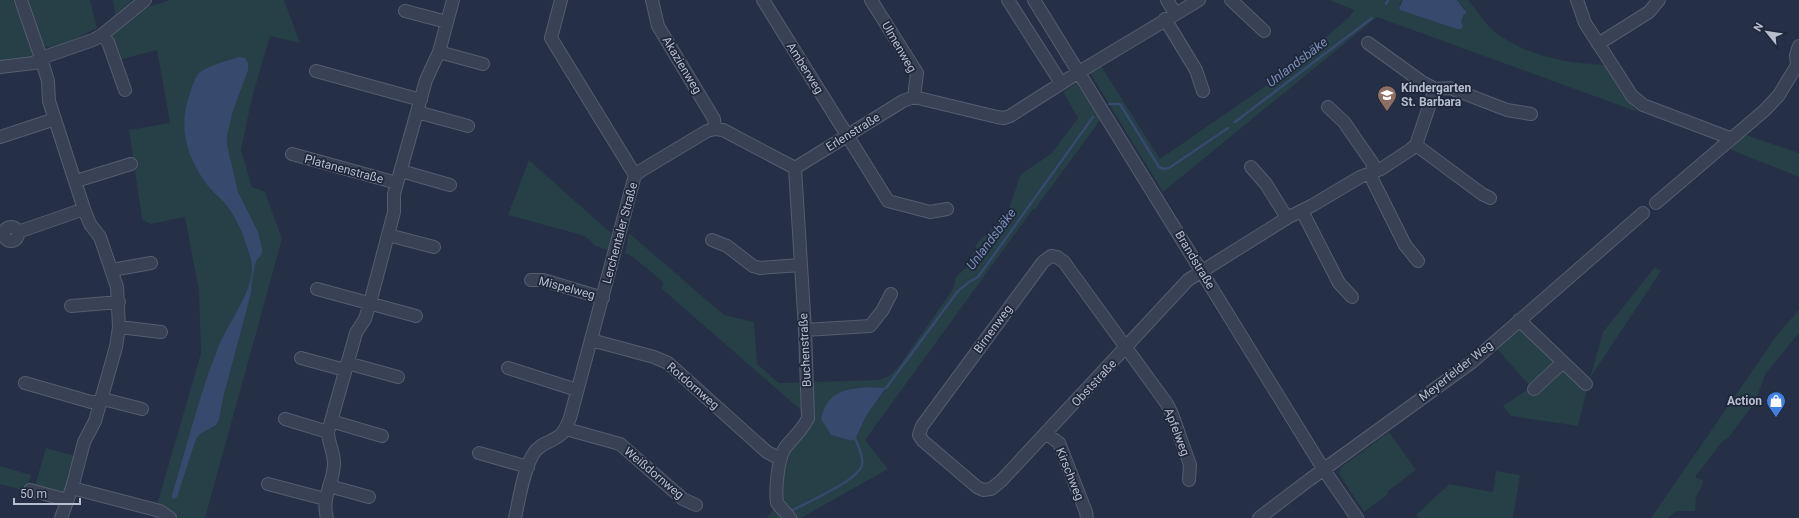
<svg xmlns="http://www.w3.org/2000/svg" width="1799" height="518" font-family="Roboto,sans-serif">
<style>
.green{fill:#273f46;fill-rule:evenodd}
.water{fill:#37496d}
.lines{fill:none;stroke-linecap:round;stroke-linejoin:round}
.stream{stroke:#37496d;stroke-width:2.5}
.minor-casing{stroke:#555d6f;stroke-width:14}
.minor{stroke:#394254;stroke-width:12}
.labels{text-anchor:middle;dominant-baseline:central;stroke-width:3.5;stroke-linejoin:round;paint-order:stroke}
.street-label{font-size:12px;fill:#b7bece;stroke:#1e273a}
.poi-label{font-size:12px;font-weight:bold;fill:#b7bece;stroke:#1e273a;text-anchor:start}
.water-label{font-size:13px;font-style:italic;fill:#7c8fb7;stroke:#1e273a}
</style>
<rect width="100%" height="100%" fill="#252f45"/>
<path class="green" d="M0,0h13l9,20 11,33 -1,4 -28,5 -4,-2z
M28,0h62l7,28c-10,5 -44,23 -54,18z
M113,0h20l-18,15z
M170,0h114l16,43 -30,-7 -18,62 -11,52 11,37 13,5 17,47 -77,279h-26l-22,-13 44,-152 -2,-62 -14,-74 -35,7 -8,-5 -13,-89 41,-7 -13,-73 -38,10 -10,-22 39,-31z
M1329,0h74l-4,5 62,17 4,-13 -8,-9h11c9,10 18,25 28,33 34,24 69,30 109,32l17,29 16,18 -261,-95 -214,175 -73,-119 11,-7 59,93 127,-88 62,-54 5,-7z
M1076,83l25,36 -66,90h-2l-168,231 23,29 -87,49h-34l13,-18 7,-44 15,-37v-8l-140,-122 1,-7 -30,-25 -8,-4 4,-20 95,82 30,7 3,42 22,19 100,-3 10,-4 10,-10 54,-77 3,-12 12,-11 9,-23 30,-29 14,-40 30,-20 27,-36 -15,-26zM866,387l20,2 -20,27 -9,20 -5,5 -21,-6 21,-47z
M1746,135l53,18v24l-70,-28z
M529,160l83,74 -4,16 -13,-4 -10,-10 -77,-21z
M1655,267l6,4 -71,107 -12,48 -67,-10 -8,-10 28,-19 -35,-39 32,-29 62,59 13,-46z
M1799,310v23l-33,40 -11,29 -26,35 -7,5 -27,35 9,4 -8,16 -1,14h-18l-9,7h-17l126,-183z
M1389,432l27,38 -28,21 -1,4 -23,17 -25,-38 2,-7z
M46,448l29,8 -10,36 -5,2 -23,-6 -1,-6z
M0,466l31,9 -5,16 -26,-7z
M1496,471l24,4 -7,43h-95l-2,-3 33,-31 44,8z"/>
<path class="water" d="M1403,0h54l10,13 -3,1 -3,8 2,4 -2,3h-4l-57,-19 -1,-2z
M240,57l5,1 3,5v7l-15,41 -6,24v10l11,47 20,40 4,16v6l-6,7 -4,19 -1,13 -28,105 -4,22 -3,5 -16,9 -4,5 -19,58 -2,2 -3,-1v-3c15,-49 27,-100 46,-147 9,-23 35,-57 34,-80 0,-7 -3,-14 -5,-21 -4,-14 -11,-29 -20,-41 -6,-8 -16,-15 -22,-24 -18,-26 -26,-52 -17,-83 3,-8 5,-18 10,-25 8,-8 31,-14 42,-17z
M866,387l20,1 -20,28 -9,20 -5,5 -21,-6 -10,-16c5,-25 21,-30 45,-32z"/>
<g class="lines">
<path class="stream" d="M1386,4l2,-4
M1109,104h11l39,63 5,2 5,-1 59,-40
M1235,122l137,-104
M886,388l72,-97 11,-9 9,-5 115,-160
M789,512c16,-9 69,-31 73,-47 2,-8 -4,-19 -7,-27"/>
<defs>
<path id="minor" d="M21,0l20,58 7,23 1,20 35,108 6,15 10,13 17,50 2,40 -3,20 -21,74 -11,21 -12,46 -11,30
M652,0l6,26 56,93 1,10
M763,0l125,201 42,11 17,-3
M871,0l46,73 -3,24
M1008,0l53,83
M1034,0l290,470 33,48
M1167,0l8,13
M1231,0l33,31
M1577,0l8,23 47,73 11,9 87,33
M405,11l42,11
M1165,19l31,51 7,21
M102,35l6,7 17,48
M1368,43l54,39 13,7 15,-1 57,22 24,4
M1598,44l51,-32 10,-12
M1799,46l-3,9 1,10 2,1
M439,52l44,12
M0,67l34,-4 7,-5 52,-18 9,-5 43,-35
M316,71l105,29
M1328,107l16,15 29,42 -1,9 1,8 32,64 13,16
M417,112l51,14
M0,137l55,-18
M1416,145l66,49 8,4
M292,154l105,29
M1251,167l15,17 21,34
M795,168l108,-67 11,-4 83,20 7,1 6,-2 69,-44 120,-72
M401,171l49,14
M635,175l7,-5 65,-39 8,-2 8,1 72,38
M76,181l55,-17
M1656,203l109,-93 14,-15 18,-30
M1302,211l37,72 13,14
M4 234a7 7 0 1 1 14 0a7 7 0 1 1-14 0Z
M18,232l66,-23
M388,235l46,12
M712,240l15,6 26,20 7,2 41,-3
M112,270l39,-7
M531,280h12l60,18
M317,289l99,27
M71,306l48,-4
M1519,320l67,64
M119,327l42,5
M805,330l65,-4 12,-15 9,-17
M591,340l63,17 14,6 99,89 13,7
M301,358l44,12
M347,363l51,14
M508,368l69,22
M25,383l66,19 16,-2 35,9
M1534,389l29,-27
M285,419l43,13
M331,421l51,15
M566,429l54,15 63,55 13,6
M1047,434l12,9 27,69 1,6
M479,453l49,14
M1189,480l1,-15 -18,-51 -5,-10 -103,-142 -7,-5 -6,-1 -8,6 -121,164 -3,9 4,6 54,46 6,3 8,-1 10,-8 187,-201 99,-62 26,-13 47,-28 21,-8 29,-19 6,-5 19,-56
M268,484l57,15
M329,486l40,11
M72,488l88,23 10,7
M30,490l37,10
M327,518c-6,-22 7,-35 7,-55 0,-11 -6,-21 -6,-31l28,-99 9,-14 5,-16 24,-91v-18l32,-114 13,-28 14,-52
M515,518c4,-18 9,-51 19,-65 5,-9 17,-11 25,-17 6,-4 8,-11 11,-18l65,-243 -84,-137 10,-38
M790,518l-13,-15c-2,-13 1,-45 8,-55 8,-11 18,-18 23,-30l-3,-88 -10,-162
M1259,518l50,-38 163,-118 171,-149"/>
</defs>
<use href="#minor" class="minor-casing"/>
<use href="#minor" class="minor"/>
</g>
<defs>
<symbol id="school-pin" viewBox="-11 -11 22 30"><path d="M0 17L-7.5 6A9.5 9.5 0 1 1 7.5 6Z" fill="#8d6e63" stroke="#1e273a"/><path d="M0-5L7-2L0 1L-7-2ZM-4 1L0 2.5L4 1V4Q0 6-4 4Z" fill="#fff"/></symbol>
<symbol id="shop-pin" viewBox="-11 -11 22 30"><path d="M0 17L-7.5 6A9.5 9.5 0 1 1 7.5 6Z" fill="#3f7fe0" stroke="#1e273a"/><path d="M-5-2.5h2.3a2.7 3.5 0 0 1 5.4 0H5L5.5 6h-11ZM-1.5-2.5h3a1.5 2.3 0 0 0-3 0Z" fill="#fff"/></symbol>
</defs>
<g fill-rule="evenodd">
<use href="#school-pin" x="1376" y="84" width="22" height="30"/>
<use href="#shop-pin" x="1765" y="390" width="22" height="30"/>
</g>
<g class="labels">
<g class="street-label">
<text transform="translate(899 47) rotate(60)">Ulmenweg</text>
<text transform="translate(682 65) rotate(59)">Akazienweg</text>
<text transform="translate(805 68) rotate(58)">Amberweg</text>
<text transform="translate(853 132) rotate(-32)">Erlenstraße</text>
<text transform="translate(344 169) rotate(15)">Platanenstraße</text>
<text transform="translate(620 233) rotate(-75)">Lerchentaler Straße</text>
<text transform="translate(1195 260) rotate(59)">Brandstraße</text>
<text transform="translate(567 288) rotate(15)">Mispelweg</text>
<text transform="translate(993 329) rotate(-54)">Birnenweg</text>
<text transform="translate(805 350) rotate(-93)">Buchenstraße</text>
<text transform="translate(1456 371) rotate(-38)">Meyerfelder Weg</text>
<text transform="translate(1094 383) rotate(-47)">Obststraße</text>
<text transform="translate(693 386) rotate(41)">Rotdornweg</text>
<text transform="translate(1177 432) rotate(69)">Apfelweg</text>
<text transform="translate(654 473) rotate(40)">Weißdornweg</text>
<text transform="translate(1070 474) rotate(68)">Kirschweg</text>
</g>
<g class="poi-label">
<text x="1401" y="88">Kindergarten<tspan x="1401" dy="14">St. Barbara</tspan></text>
<text x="1762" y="401" text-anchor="end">Action</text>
</g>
<g class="water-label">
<text transform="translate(1297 62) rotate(-37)">Unlandsbäke</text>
<text transform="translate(991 239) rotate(-53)">Unlandsbäke</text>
</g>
</g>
<g transform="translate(1767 32) rotate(300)" stroke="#1e273a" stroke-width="3" paint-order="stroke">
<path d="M0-3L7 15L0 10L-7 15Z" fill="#b7bece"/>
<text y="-6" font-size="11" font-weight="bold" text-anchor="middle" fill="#b7bece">N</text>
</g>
<path d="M14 498v6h66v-6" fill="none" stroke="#b7bece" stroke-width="2"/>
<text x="20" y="498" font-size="12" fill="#b7bece" stroke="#1e273a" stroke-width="3" paint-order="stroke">50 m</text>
</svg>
